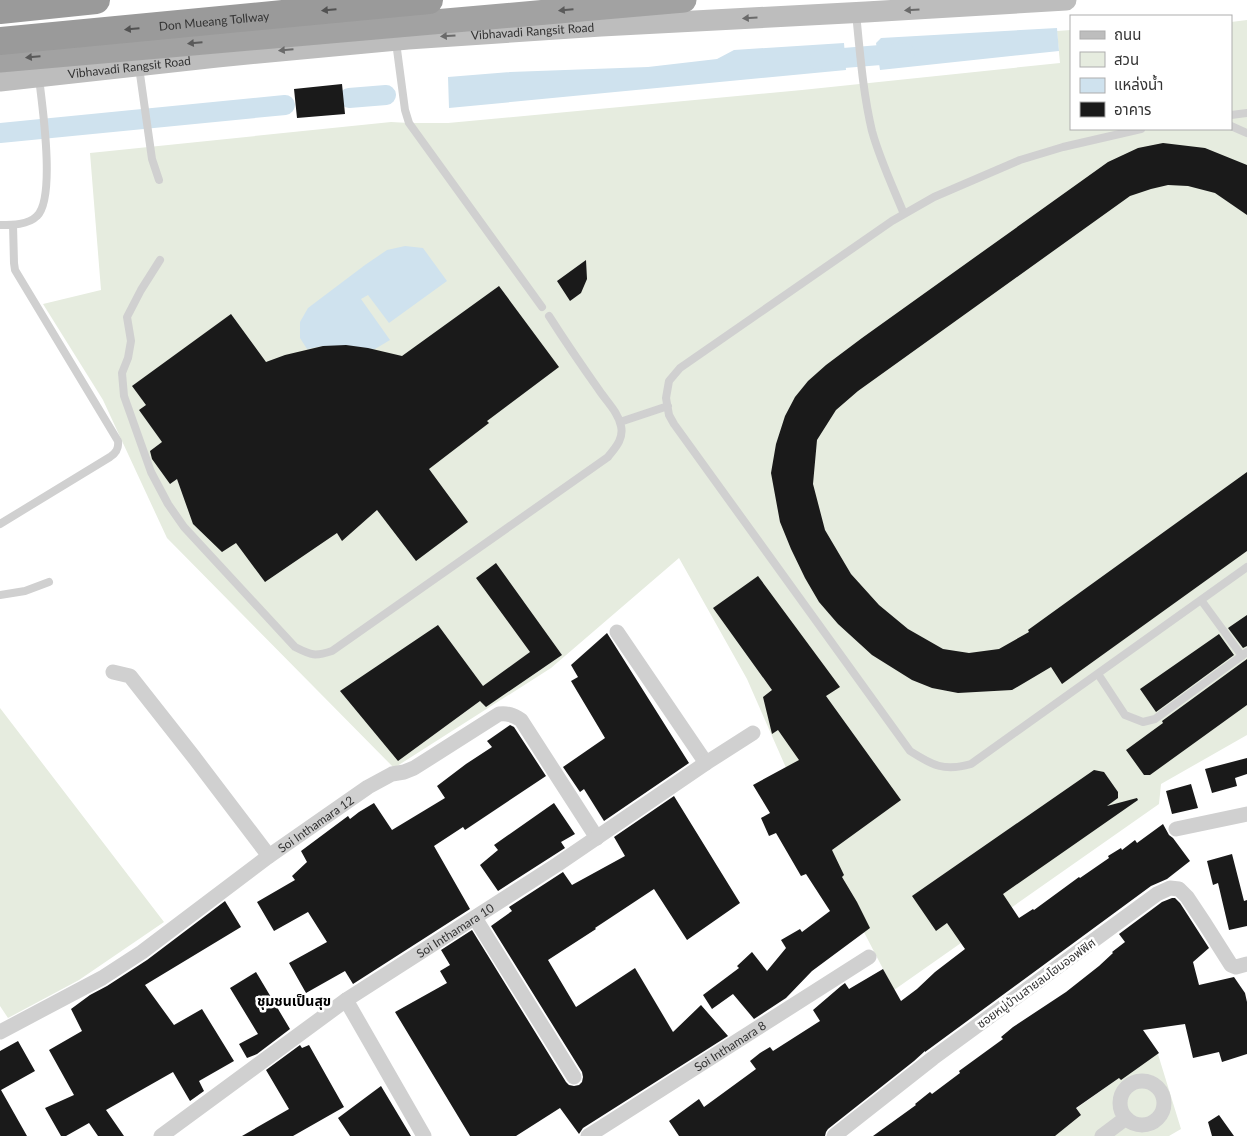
<svg xmlns="http://www.w3.org/2000/svg" width="1247" height="1136" font-family="Lato,'Noto Sans Thai',sans-serif">
<style>
.green{fill:#e6ecdf}
.water{fill:#cfe2ee}
.lines{fill:none;stroke-linecap:round;stroke-linejoin:round}
.canal{stroke:#cfe2ee;stroke-width:20}
.building{fill:#1a1a1a}
.service{stroke:#d0d0d0;stroke-width:8}
.minor{stroke:#d0d0d0;stroke-width:15}
.secondary{stroke:#bdbdbd;stroke-width:21}
.trunk{stroke:#a2a2a2;stroke-width:25}
.motorway{stroke:#9a9a9a;stroke-width:28}
.oneway{fill:#525252}
.oneway2{fill:#5a5a5a}
.oneway3{fill:#6a6a6a}
.labels{text-anchor:middle;dominant-baseline:central;stroke-width:5;stroke-linejoin:round;paint-order:stroke}
.street-label{font-size:12px;fill:#333;stroke:#fff}
.neighbourhood-label{font-size:14px;font-weight:bold;fill:#000;stroke:#fff}
</style>
<rect width="100%" height="100%" fill="#fff"/>
<path class="green" d="M1247,20v715l-86,49 -2,20 -265,186 -67,-129 -80,-182 -68,-121 -128,110 -157,100 -227,-230 -64,-138 -60,-96 58,-14 -11,-137 301,-31 18,1h39l354,-33 258,-27 -3,-32 14,-1v99h160v-107z
M0,708l164,214 -85,58 -71,38 -8,-12z
M1157,1051l24,78 -12,7h-127l39,-31z"/>
<path class="water" d="M1057,28l2,23 -179,19 -4,-27 5,-5z
M844,43l2,27 -397,38 -1,-31 62,-5 138,-5 69,-8 17,-9z
M405,246l18,2 24,33 -58,42 -21,-28 -7,4 29,41 -15,9 -52,-3 -16,3 -7,-11v-16l8,-14 57,-43 22,-15z"/>
<g class="lines">
<path class="canal" d="M819,60l86,-7
M349,98l37,-3
M0,133l285,-28"/>
</g>
<path class="building" d="M342,84l3,30 -48,4 -3,-29z
M1163,143l42,5 42,17v50l-32,-22 -27,-7 -20,-1 -17,4 -21,7 -272,195 -22,19 -19,30 -4,44 12,46 26,44 28,31 29,24 35,20 26,4 30,-4 30,-17 -1,-2 219,-158v79l-185,133 -11,-17 -39,23 -54,3 -26,-5 -20,-8 -40,-25 -34,-31 -19,-22 -14,-24 -14,-29 -11,-27 -9,-49 5,-29 9,-28 10,-19 13,-16 18,-16 36,-27 246,-176 30,-14z
M586,260l1,19 -6,14 -11,8 -13,-20z
M499,286l60,81 -72,54 2,2 -60,46 39,53 -52,39 -39,-51 -35,31 -5,-8 -72,49 -29,-39 -14,9 -29,-28 -16,-45 -7,5 -18,-25 -2,-8 12,-9 -23,-32 7,-5 -14,-19 99,-72 35,48 19,-7 38,-9 23,-1 22,3 34,8z
M496,563l66,92 -76,52 -6,-6 -82,60 -58,-70 98,-66 45,61 47,-34 -54,-74z
M758,576l82,111 -14,9 75,104 -69,50 12,25 -2,2 15,25 13,26 -58,43 -26,27 -32,21 -21,-25 -21,15 -9,-14 36,-27 -2,-2 15,-14 15,19 19,-23 -5,-8 19,-11 2,3 28,-21 -24,-37 -5,2 -25,-43 -7,3 -8,-18 9,-5 -17,-28 46,-25 -21,-30 -6,4 -9,-37 9,-7 -59,-82z
M1247,615v31l-4,2 -15,-20z
M607,633l82,130 -85,58 -20,-32 -4,3 -17,-25 42,-29 -34,-57 7,-4 -7,-12z
M1219,634l15,21 -78,57 -16,-23z
M1247,659v46l-97,70h-6l-18,-25 37,-27 -1,-2z
M510,725l4,2 32,49 -81,54 -2,-3 -29,19 36,63 -117,75 -8,-13 -39,22 -17,-30 38,-21 -19,-30 -34,19 -17,-29 38,-22 -3,-4 15,-14 -6,-11 47,-35 2,3 9,-7 15,-9 18,27 53,-32 -8,-12 29,-22 26,-17 -5,-6z
M1247,758v16l-12,4 2,8 -25,7 -7,-24z
M1094,770l10,2 14,20v6l-11,8 30,-8 1,2 -135,94 16,24 14,-9 1,1 45,-33 1,1 29,-20 -1,-2 13,-8 1,2 13,-10 2,3 26,-19 6,11 4,3 17,23 -23,18 -16,7 -226,166v-1l-11,10 -86,68 -2,3 -1,4h-146l-10,-15 30,-22 5,8 52,-38 -6,-8 10,-8 10,-6 3,4 47,-30 -7,-11 28,-24 4,-3 4,6 34,-20 18,32 16,-12 18,-17 30,-23 -18,-26 -11,8 -24,-35z
M1191,784l7,24 -26,6 -6,-23z
M674,796l66,107 -53,37 -33,-51 -59,39 1,1 -48,31 28,47 59,-39 38,64 28,-27 27,31 -145,92 -4,6 -19,-26 -44,28h-46l-75,-124 52,-29 -7,-12 10,-6 -9,-15 31,-20 94,152 3,3 5,1 5,-1 3,-3 1,-5 -1,-5 -91,-146 21,-15 -3,-4 54,-35 9,13 53,-29 -11,-19z
M554,803l21,31 -14,8 4,6 -67,43 -18,-26 18,-15 -4,-5z
M1232,854l12,47 3,-1v26l-18,4 -11,-47 -5,2 -6,-24z
M1172,898h3l5,5 29,45 -16,14 6,23 35,-8 11,16 2,9v52l-25,8 -3,-10 -26,6 -8,-34 -42,6 16,23 -38,27 -2,-2 -43,30 5,7 -26,21h-182l43,-31 -1,-1 15,-12 2,2 28,-21 -1,-2 44,-32 -2,-2 12,-10 53,-35 33,-26 14,-13 -1,-1 13,-10 -6,-8 43,-32z
M225,901l16,26 -96,58 29,40 28,-16 32,52 -35,20 5,10 -14,10 -17,-29 -67,38 18,26h-26l-9,-13 -23,13h-5l-16,-28 29,-13 -25,-45 33,-19 -11,-22 19,-14 17,-9 40,-26z
M256,972l34,57 -33,25 -10,4 -8,-14 19,-10 -28,-46z
M18,1041l17,30 -34,19 26,46h-27v-85z
M300,1045l2,3 7,-3 35,62 -51,29h-51l47,-27 -23,-39z
M381,1086l30,50h-61l-12,-18z
M1219,1115l15,21h-22l-4,-14z"/>
<g class="lines">
<path class="service" d="M856,13c4,40 7,80 16,118 8,29 21,56 32,83
M396,42l9,68 4,13 133,184
M139,67l13,92 7,21
M1231,115l16,-2
M1231,126l16,7
M1141,129l-78,18 -43,13 -86,37 -42,24 -212,147 -11,13 -3,17 3,17 5,9 236,327c22,14 34,21 61,13l276,-197
M0,225c12,0 28,0 37,-9 19,-18 5,-112 2,-138
M160,260l-19,30 -14,27 4,24 -3,17 -6,15 2,23 27,76 17,32 16,23 111,120c16,8 19,10 37,4l124,-87 152,-107c7,-9 16,-18 13,-31 -3,-14 -14,-24 -22,-36 -17,-24 -34,-49 -50,-74
M620,422l48,-16
M0,524l110,-67c6,-4 9,-8 8,-16l-103,-171 -1,-7 -1,-38
M0,595l25,-4 24,-9
M1201,600l41,56
M1098,674l27,41 18,7 12,-3 92,-67"/>
<g class="minor">
<path d="M617,632l89,131"/>
<path d="M113,672l17,4 63,80 76,100"/>
<path d="M1176,829l71,-15"/>
<path d="M475,918l99,159"/>
<path d="M346,1000l78,136"/>
<path id="s1" d="M0,1032l102,-54 40,-26 127,-96 99,-69 24,-13 12,-2 10,-4 85,-54c9,-1 14,1 22,6l76,118"/>
<circle cx="1142" cy="1103" r="22"/>
<path id="s2" d="M161,1136l185,-136 212,-136 148,-101 47,-30"/>
<path id="s3" d="M588,1136l281,-179"/>
<path d="M834,1136l99,-78 224,-164 13,-6 9,1 8,8 18,27 26,41 5,2 11,-3"/>
<path d="M1102,1136l24,-18"/>
</g>
<path class="secondary" id="s4" d="M0,81l217,-24 191,-18 193,-13 265,-14 200,-12"/>
<path class="trunk" d="M0,60l684,-60"/>
<g class="motorway">
<path d="M0,10l96,-10"/>
<path id="s5" d="M0,41l429,-41"/>
</g>
</g>
<defs><path id="oneway-solid" d="M-6-.8H1V-3.2L6.5 0L1 3.2V.8H-6Z" transform="scale(1.25)"/></defs>
<g class="oneway">
<use href="#oneway-solid" transform="translate(329 10) rotate(175)"/>
<use href="#oneway-solid" transform="translate(132 29) rotate(175)"/>
</g>
<g class="oneway2">
<use href="#oneway-solid" transform="translate(566 10) rotate(175)"/>
<use href="#oneway-solid" transform="translate(195 43) rotate(175)"/>
<use href="#oneway-solid" transform="translate(33 57) rotate(175)"/>
</g>
<g class="oneway3">
<use href="#oneway-solid" transform="translate(912 10) rotate(176)"/>
<use href="#oneway-solid" transform="translate(750 18) rotate(177)"/>
<use href="#oneway-solid" transform="translate(448 36) rotate(176)"/>
<use href="#oneway-solid" transform="translate(286 50) rotate(175)"/>
</g>
<g class="labels">
<g class="street-label">
<text stroke="none"><textPath href="#s5" startOffset="215">Don Mueang Tollway</textPath></text>
<text stroke="none"><textPath href="#s4" startOffset="535">Vibhavadi Rangsit Road</textPath></text>
<text stroke="none"><textPath href="#s4" startOffset="130">Vibhavadi Rangsit Road</textPath></text>
<text stroke="none"><textPath href="#s1" startOffset="379">Soi Inthamara 12</textPath></text>
<text stroke="none"><textPath href="#s2" startOffset="359">Soi Inthamara 10</textPath></text>
<text transform="translate(1036 983) rotate(-36)">ซอยหมู่บ้านสายลมโฮมออฟฟิศ</text>
<text stroke="none"><textPath href="#s3" startOffset="168">Soi Inthamara 8</textPath></text>
</g>
<g class="neighbourhood-label">
<text x="294" y="1000">ชุมชนเป็นสุข</text>
</g>
</g>
<rect x="1070" y="15" width="162" height="115" fill="#ffffff" stroke="#adadad"/>
<rect x="1080" y="31" width="25" height="8" fill="#bdbdbd" stroke="#adadad"/>
<text x="1114" y="40" font-size="15" fill="#333333">ถนน</text>
<rect x="1080" y="52" width="25" height="15" fill="#e6ecdf" stroke="#adadad"/>
<text x="1114" y="65" font-size="15" fill="#333333">สวน</text>
<rect x="1080" y="78" width="25" height="15" fill="#cfe2ee" stroke="#adadad"/>
<text x="1114" y="90" font-size="15" fill="#333333">แหล่งน้ำ</text>
<rect x="1080" y="102" width="25" height="15" fill="#1a1a1a" stroke="#adadad"/>
<text x="1114" y="115" font-size="15" fill="#333333">อาคาร</text>
</svg>
